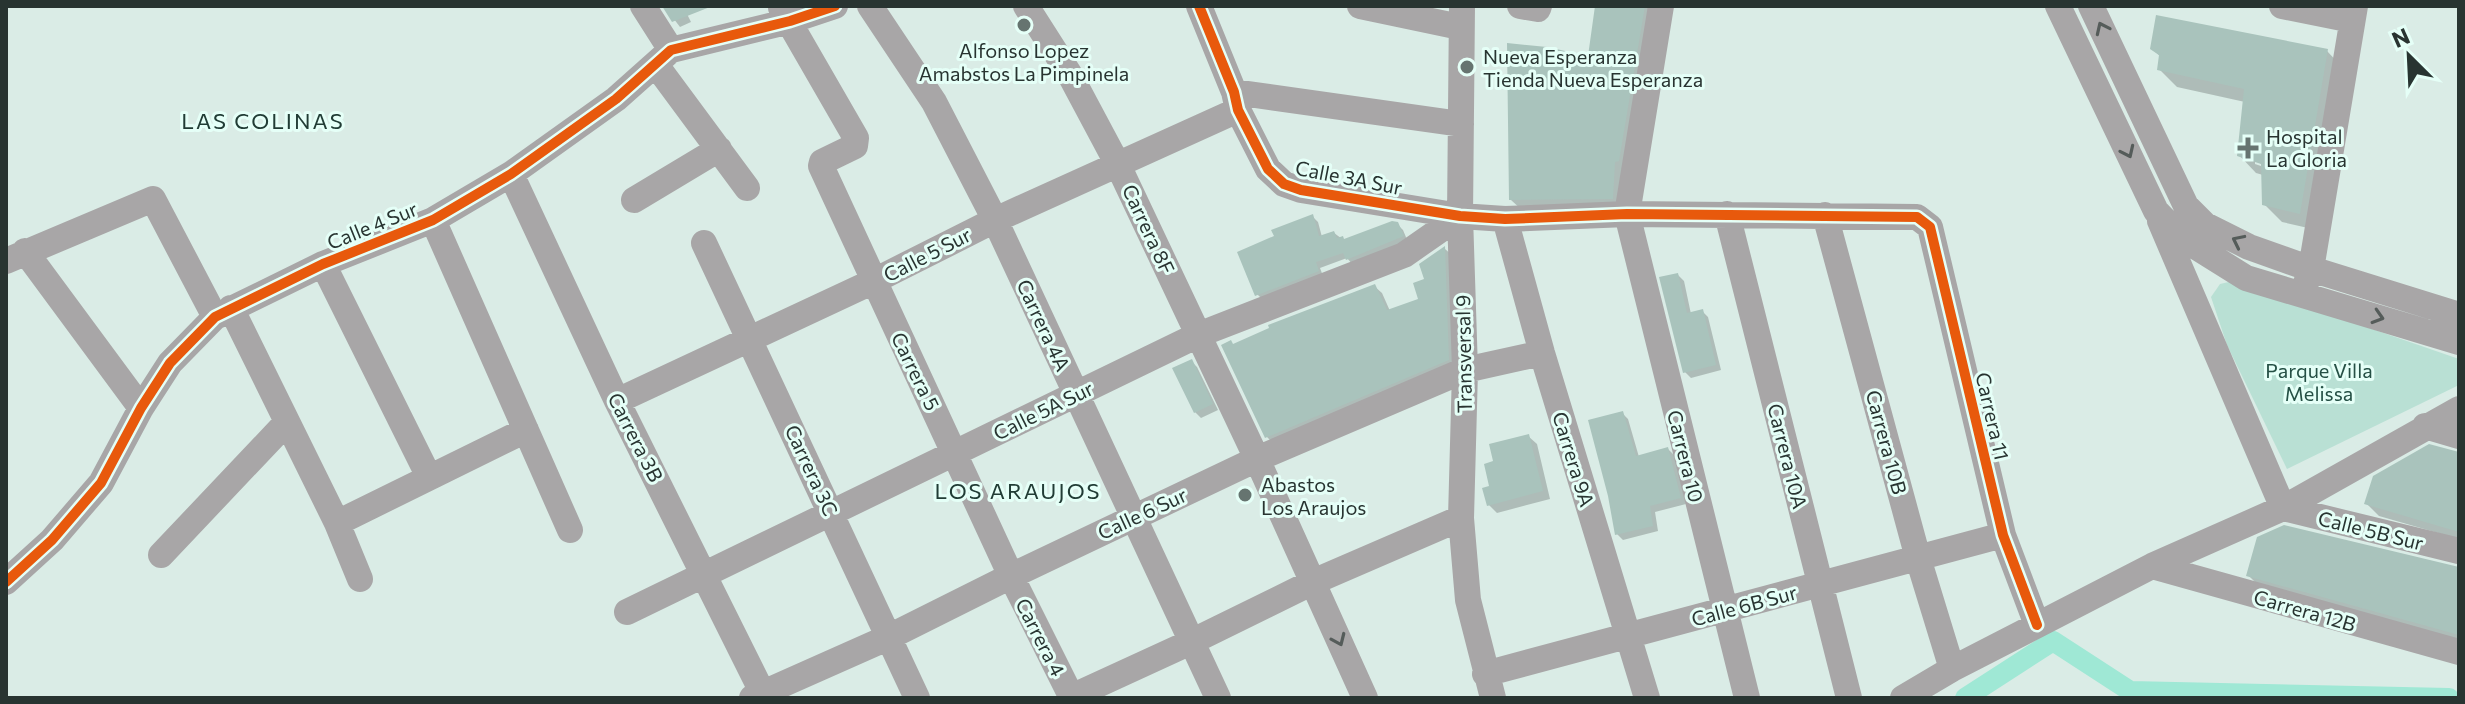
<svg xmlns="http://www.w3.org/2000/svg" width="2465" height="704" font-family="Commissioner,sans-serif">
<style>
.green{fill:#b9e0d4}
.shadow{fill:#0003;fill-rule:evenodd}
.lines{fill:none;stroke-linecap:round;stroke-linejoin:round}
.canal{stroke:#9fe8d5;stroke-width:20}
.building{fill:#a9c3bc}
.minor{stroke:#a8a6a7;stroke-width:26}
.cycleway-casing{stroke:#e5fff7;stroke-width:15}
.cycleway{stroke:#e8590c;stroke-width:10}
.oneway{stroke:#555c5a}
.poi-dot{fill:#667470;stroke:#e5fff7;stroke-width:3}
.labels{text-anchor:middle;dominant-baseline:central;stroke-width:6;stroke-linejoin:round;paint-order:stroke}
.poi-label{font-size:20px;fill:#283431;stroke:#e5fff7;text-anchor:start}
.street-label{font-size:20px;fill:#283431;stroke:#e5fff7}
.park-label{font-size:20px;fill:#255045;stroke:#e5fff7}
.neighbourhood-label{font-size:22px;letter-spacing:2px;fill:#213c35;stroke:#e5fff7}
</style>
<rect width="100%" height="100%" fill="#daece6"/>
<path class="green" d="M2233,281l226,78v26l-172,84 -60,-124 -16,-48 9,-13z"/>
<path class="shadow" d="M664,6h19l8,16 -11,5z
M1597,6h62l-35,204 -101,1 -12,-11 78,-142z
M2152,49l175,2 17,18 -27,161 -35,-8 -18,-18 -1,-29 -7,-2 -17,-18 6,-53 -68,-15 -18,-18 2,-12zM2255,160l15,9 -15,-5z
M1313,217l5,5 4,15 12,-4 11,8 52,-17 6,6 5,12 -55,23 -6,-7 -27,10 3,8 -60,24 -6,-6 19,-57z
M1445,249l7,6 3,112 -181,77 -7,-7 -33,-91 140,-60 8,7 8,18 31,-11 6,-20z
M1678,275l6,6 7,33 11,-3 6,6 13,53 -30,8 -6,-6z
M1191,361l6,6 21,43 -17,8 -6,-6z
M1622,413l6,6 11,38 29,-8 6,6 12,49 -31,8 3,19 -35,9 -6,-6z
M1528,436l9,8 13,55 -53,14 -8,-8 7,-42z
M2459,453v86l-80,-23 -12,-12z
M2459,568v75l-198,-55 -13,-13z"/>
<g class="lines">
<path class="canal" d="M1965,698l88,-57 77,50 319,7"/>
</g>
<path class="building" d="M662,6h48v1l-38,15z
M1595,6h50l-26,155 -4,1 -2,37 -104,1 -2,-157 40,4 41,9z
M2156,15l172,34 -28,165 -38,-9 -1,-41 -24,-8 7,-67 -87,-19 2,-15 -9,-6z
M1313,214l6,22 15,-5 3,7 6,-2 1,3 48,-18 6,1 6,14 -58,24 -3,-7 -27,9 3,9 -64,25 -18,-44 37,-16 -3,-6z
M1445,246l4,114 -184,78 -44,-93 10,-5 2,4 36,-16 -1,-3 107,-41 12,26 31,-11 -5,-16 11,-4 -5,-15z
M1678,273l9,40 16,-4 13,56 -33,8 -24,-96z
M1192,359l21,45 -19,9 -22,-45z
M1623,411l13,45 32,-9 13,51 -31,8 3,20 -38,9 -7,-39 -20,-76z
M1529,434l14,57 -56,15 -5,-18 7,-2 -5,-22 9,-3 -4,-17z
M2429,444l30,8v80l-95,-28 9,-28z
M2284,525l175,42v68l-213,-59 11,-39z"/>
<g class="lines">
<path class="minor" d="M643,6l28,44
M870,6l64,96 61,118 223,478
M1026,6l44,69 48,90 139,294 108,239
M1199,6l35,86 4,18 30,59 16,15 17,6 159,26 45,3 122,-5 290,3 13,10 73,308 34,90
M1360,6l100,21
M1462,6l-2,210 5,154 -4,148 7,82 25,98
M1520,6l18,3 1,-3
M1661,6l-34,208 120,484
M2058,6l98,205 26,27 64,40 213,64
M2091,6l95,200 19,19 44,22 62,22 148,46
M2282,6l70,14
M781,8l75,130 -1,8 -33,16 -1,4 190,410 61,122
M656,65l91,123
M1234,92l227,32
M511,174l106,227 148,297
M634,200l85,-51
M1727,214l122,484
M1825,215l93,343 34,111
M1505,219l37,134 105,345
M433,220l137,310
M2160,221l123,287 176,43
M704,243l213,455
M25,251l116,157
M6,261l147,-62 62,118
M323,264l106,213
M2305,286l6,-17 44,-263
M231,308l106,215 23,56
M617,401l255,-119 123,-62 243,-110
M2425,426l34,10
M337,523l189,-93
M161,555l125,-132
M2152,566l307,86
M6,582l46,-42 49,-57 40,-75 29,-45 45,-46 108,-53 110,-44 78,-46 105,-75 55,-49 119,-29 45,-15
M627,612l571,-277 206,-80 56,-39
M1485,674l518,-139
M752,698l135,-60 124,-62 246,-117 208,-89 77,-17
M1069,698l122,-56 122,-60 148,-64
M1903,698l49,-29 200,-103 131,-58 176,-99"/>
<defs>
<path id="cycleway" d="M1199,6l35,86 4,18 30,59 16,15 17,6 159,26 45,3 122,-5 290,3 13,10 73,308 34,90
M6,582l46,-42 49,-57 40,-75 29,-45 45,-46 108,-53 110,-44 78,-46 105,-75 55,-49 119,-29 45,-15"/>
</defs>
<use href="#cycleway" class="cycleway-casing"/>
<use href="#cycleway" class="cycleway"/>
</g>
<defs><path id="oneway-chevron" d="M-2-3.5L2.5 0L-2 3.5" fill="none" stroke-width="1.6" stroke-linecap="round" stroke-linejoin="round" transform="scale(2)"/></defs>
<g class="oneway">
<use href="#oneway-chevron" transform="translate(2102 28) rotate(-115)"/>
<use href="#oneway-chevron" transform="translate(2128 152) rotate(65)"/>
<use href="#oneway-chevron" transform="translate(2238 241) rotate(-154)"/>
<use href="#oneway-chevron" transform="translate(2378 317) rotate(17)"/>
<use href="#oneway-chevron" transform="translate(1339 640) rotate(66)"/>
</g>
<g class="poi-dot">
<circle cx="1024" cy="25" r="8"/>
<circle cx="1467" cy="67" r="8"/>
<path d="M2244 136h8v8h8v8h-8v8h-8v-8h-8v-8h8z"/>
<circle cx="1245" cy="495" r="8"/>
</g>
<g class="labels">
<g class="poi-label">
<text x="1024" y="50" text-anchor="middle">Alfonso Lopez<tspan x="1024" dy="23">Amabstos La Pimpinela</tspan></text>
<text x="1483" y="56">Nueva Esperanza<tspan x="1483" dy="23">Tienda Nueva Esperanza</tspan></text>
<text x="2266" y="136">Hospital<tspan x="2266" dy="23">La Gloria</tspan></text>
<text x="1261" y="484">Abastos<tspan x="1261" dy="23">Los Araujos</tspan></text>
</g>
<g class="street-label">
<text transform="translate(1349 177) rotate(11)">Calle 3A Sur</text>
<text transform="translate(372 225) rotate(-22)">Calle 4 Sur</text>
<text transform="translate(1149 229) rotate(65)">Carrera 8F</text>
<text transform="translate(927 254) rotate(-27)">Calle 5 Sur</text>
<text transform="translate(1044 325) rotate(65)">Carrera 4A</text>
<text transform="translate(1463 354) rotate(-91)">Transversal 9</text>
<text transform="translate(916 371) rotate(64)">Carrera 5</text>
<text transform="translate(1043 410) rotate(-26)">Calle 5A Sur</text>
<text transform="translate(1993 416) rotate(77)">Carrera 11</text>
<text transform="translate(636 437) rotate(63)">Carrera 3B</text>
<text transform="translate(1887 442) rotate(75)">Carrera 10B</text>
<text transform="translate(1686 456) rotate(76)">Carrera 10</text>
<text transform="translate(1788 456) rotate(76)">Carrera 10A</text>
<text transform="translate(1574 459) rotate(73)">Carrera 9A</text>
<text transform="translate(812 470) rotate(65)">Carrera 3C</text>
<text transform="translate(1142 513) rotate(-25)">Calle 6 Sur</text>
<text transform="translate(2371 530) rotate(14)">Calle 5B Sur</text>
<text transform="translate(1744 605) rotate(-15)">Calle 6B Sur</text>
<text transform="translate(2305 610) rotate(16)">Carrera 12B</text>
<text transform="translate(1041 637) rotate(63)">Carrera 4</text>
</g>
<g class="park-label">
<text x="2319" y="370">Parque Villa<tspan x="2319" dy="23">Melissa</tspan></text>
</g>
<g class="neighbourhood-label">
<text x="263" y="120">LAS COLINAS</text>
<text x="1018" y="490">LOS ARAUJOS</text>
</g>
</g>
<rect width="2465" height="704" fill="none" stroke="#283431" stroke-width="16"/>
<g transform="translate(2409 56) rotate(336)" stroke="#e5fff7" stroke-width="6" paint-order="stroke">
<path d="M0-6L14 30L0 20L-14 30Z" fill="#283431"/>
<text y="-12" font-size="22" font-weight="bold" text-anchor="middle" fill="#283431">N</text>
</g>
</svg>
